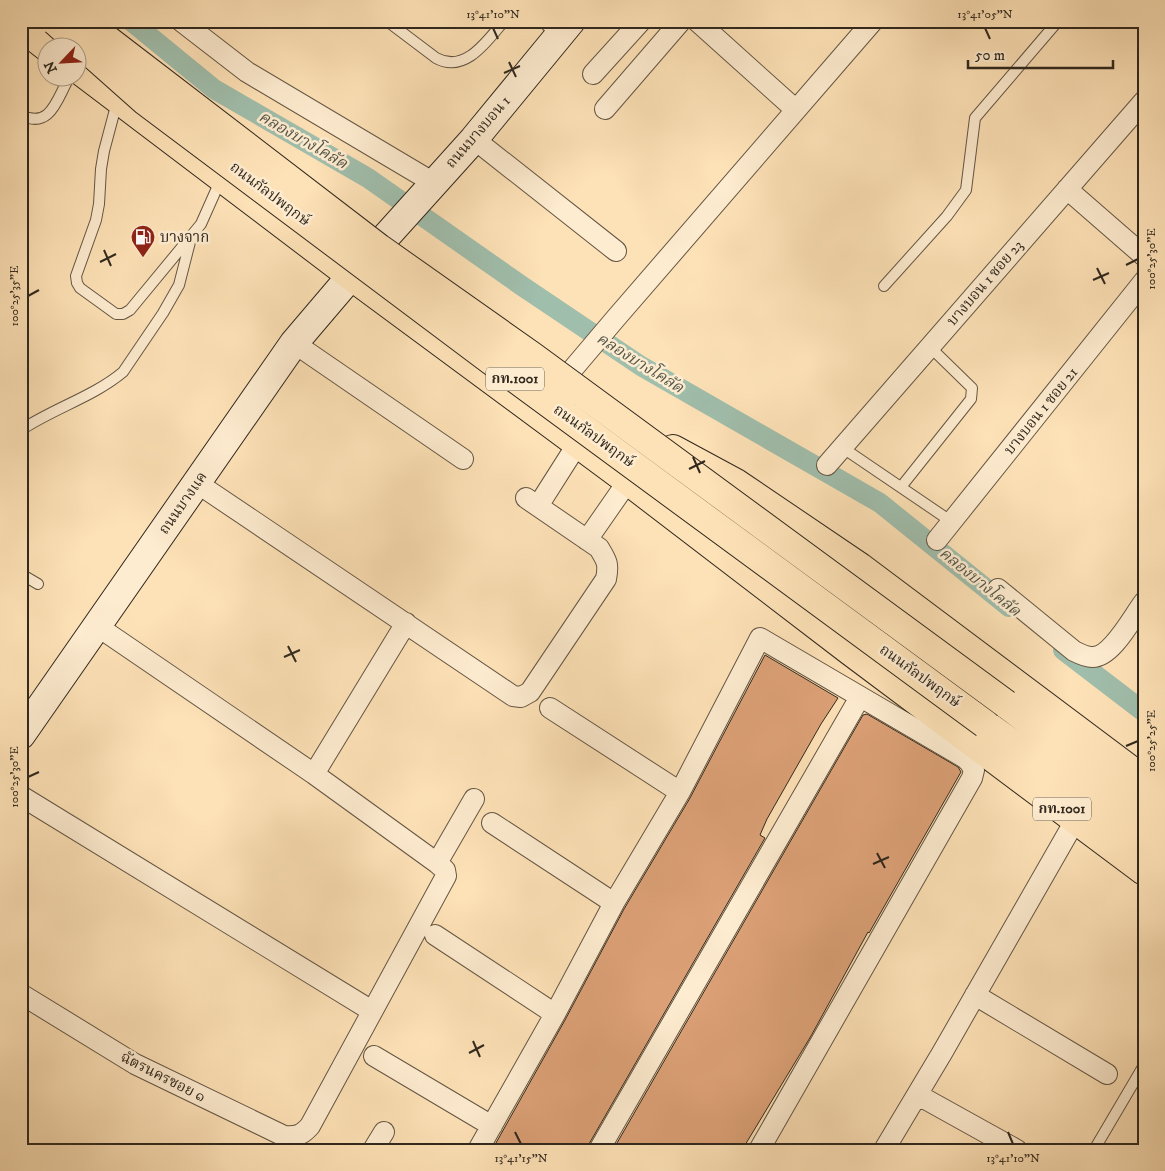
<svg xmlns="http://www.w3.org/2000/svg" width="1165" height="1171" font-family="'IM FELL DW Pica','Noto Serif Thai',serif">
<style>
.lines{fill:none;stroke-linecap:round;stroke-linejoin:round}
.canal{stroke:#a0beac;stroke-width:20}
.building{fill:#dca076;stroke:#30281e}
.service-casing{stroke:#645644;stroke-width:12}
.minor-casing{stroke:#645644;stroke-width:22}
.secondary-casing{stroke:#30281e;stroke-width:30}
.primary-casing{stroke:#30281e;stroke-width:30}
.service{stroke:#feecd0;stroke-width:10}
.minor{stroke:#feecd0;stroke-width:20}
.secondary{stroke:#feecd0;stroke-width:28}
.primary{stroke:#fee2b7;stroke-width:28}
.primary-bridge-casing{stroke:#30281e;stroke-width:30;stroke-linecap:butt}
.primary-bridge{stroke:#fee2b7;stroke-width:28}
.ticks{fill:none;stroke:#30281e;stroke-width:2}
.labels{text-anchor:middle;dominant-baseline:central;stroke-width:5;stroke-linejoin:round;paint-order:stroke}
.shield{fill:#feecd0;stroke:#6e6353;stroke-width:1}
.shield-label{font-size:14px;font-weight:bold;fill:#30281e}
.street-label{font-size:15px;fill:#30281e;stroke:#feecd0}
.poi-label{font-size:15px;fill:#30281e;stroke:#feecd0;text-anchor:start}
.water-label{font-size:16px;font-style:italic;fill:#525549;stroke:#feecd0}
.neatline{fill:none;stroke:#30281e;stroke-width:2}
.ticks-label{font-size:12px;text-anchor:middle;fill:#30281e}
</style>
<rect width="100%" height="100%" fill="#fee2b7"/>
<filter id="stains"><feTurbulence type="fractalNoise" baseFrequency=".004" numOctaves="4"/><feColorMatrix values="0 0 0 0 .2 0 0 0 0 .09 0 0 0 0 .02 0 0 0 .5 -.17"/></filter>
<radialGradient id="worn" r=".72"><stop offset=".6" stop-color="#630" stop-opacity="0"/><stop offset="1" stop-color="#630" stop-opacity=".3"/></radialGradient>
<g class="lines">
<path class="canal" d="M131,21l83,68 154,89 154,108 119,80 239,137 129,104
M1063,650l81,62"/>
</g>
<path class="building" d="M765,655l73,43 -17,26 -54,95 -7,16 5,3 -176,306 -2,6h-95l73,-130 59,-111 66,-111z
M867,714l91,53 3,5 -92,161 -1,-1 -57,104 -69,114h-129l250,-435z"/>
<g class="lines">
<defs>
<path id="service" d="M387,21l49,37c29,16 51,-17 68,-37
M542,21l15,14
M117,102l-13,49 -3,18 -2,35 -3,16 -20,56 1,7 3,5 36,26h7l7,-4 71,-86 20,-45
M21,115c30,15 36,-17 48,-37
M884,286l63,-70 19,-26 9,-72 83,-97
M21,430c33,-22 72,-33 102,-58l40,-59 16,-28 12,-47
M843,448l109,74
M901,487l70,-88 1,-11 -42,-41
M21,574l17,10
M1094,1150l50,-85"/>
<path id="minor" d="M181,21l66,51 187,111
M697,21l99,89
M593,74l48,-53
M605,109l76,-88
M474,139l142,112
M1067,189l77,67
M294,343l169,116
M566,377l50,-59 257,-297
M827,465l317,-364
M197,483l316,213 8,1 9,-5 76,-113c3,-15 1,-18 -7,-31l-73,-50
M538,506l40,-63
M587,540l41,-59
M937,540l207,-259
M998,589l76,62c6,3 12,6 18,6 20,1 41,-41 52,-55
M550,708l130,84
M314,774l92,-151
M21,796l351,215
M492,823l122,80
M437,863l37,-64
M435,935l120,79
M21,994l114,70 149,72c13,1 18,-1 26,-10l136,-250 -1,-6 -8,-7 -123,-89 -217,-148
M975,995l132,79
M374,1056l118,70
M918,1095l99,55
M373,1150l11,-18
M478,1150l77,-136 59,-111 66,-111 80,-154 205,120 5,5 4,7 -2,8 -213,372
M599,1150l261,-453
M884,1150l58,-97 134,-234"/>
<path id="secondary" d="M383,240l91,-101 97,-118
M21,735l273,-392 57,-67"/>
<path id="primary" d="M21,27l27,21
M78,69l273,207 277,205 222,170 294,220
M673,449l63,34 124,84 284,213
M1006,704l138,103
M985,724l159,114"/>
</defs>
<use href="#service" class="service-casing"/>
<use href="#minor" class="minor-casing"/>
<use href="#secondary" class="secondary-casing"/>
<use href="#primary" class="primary-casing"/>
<use href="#service" class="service"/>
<use href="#minor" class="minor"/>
<use href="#secondary" class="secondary"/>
<use href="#primary" class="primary"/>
<defs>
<path id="primary-bridge" d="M55,21l90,80 356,267 484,356
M83,21l296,227 153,108 474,348"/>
</defs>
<use href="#primary-bridge" class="primary-bridge-casing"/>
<use href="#primary-bridge" class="primary-bridge"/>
</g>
<path class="ticks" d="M493,28l5,11M985,28l5,11M509,62l7,15M504,73l16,-7M104,250l7,16M100,262l16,-8M1126,265l12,-6M1097,268l8,16M1093,280l16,-7M28,296l11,-6M693,457l7,16M689,469l16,-8M288,646l8,16M284,657l16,-7M1126,746l12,-5M28,777l11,-5M877,853l8,15M873,864l16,-7M473,1041l7,16M469,1053l15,-8M515,1132l6,12M1008,1132l5,12"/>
<defs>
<symbol id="fuel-pin" viewBox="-11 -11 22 30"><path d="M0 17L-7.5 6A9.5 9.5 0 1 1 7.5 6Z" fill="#8f2418" stroke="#feecd0"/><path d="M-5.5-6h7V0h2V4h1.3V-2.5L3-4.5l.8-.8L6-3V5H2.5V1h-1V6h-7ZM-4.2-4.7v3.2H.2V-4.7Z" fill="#fff"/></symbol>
</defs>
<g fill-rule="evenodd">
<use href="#fuel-pin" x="129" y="223" width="28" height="38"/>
</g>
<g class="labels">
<g class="shield">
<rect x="486" y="367.5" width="58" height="23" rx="4"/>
<rect x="1033" y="797.5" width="58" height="23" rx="4"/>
</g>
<g class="shield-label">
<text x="515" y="379">กท.1001</text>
<text x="1062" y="809">กท.1001</text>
</g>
<g class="street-label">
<text transform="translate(478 132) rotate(-49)">ถนนบางบอน 1</text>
<text transform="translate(270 194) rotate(37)">ถนนกัลปพฤกษ์</text>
<text transform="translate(985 283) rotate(-49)">บางบอน 1 ซอย 23</text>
<text transform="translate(1041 411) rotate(-51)">บางบอน 1 ซอย 21</text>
<text transform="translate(594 436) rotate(36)">ถนนกัลปพฤกษ์</text>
<text transform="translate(183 503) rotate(-55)">ถนนบางแค</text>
<text transform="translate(920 676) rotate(36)">ถนนกัลปพฤกษ์</text>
<text transform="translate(163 1077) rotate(27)">ฉัตรนครซอย ๑</text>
</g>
<g class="poi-label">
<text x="160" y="237">บางจาก</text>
</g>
<g class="water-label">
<text transform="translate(303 140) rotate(30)">คลองบางโคลัด</text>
<text transform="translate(640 363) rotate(32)">คลองบางโคลัด</text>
<text transform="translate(980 582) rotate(39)">คลองบางโคลัด</text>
</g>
</g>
<rect width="1165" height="1171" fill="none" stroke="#fee2b7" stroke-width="55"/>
<g transform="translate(62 62) rotate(245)"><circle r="24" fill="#feecd0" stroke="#ac9e89"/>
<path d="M0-4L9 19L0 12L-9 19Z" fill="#8f2418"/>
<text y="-8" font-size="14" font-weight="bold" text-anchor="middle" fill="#30281e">N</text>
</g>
<path d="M968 60v8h145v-8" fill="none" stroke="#30281e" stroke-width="2.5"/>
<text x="975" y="60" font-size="15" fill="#30281e" stroke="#feecd0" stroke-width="4" paint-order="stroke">50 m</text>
<rect x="28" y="28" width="1110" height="1116" class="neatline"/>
<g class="ticks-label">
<text x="493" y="18">13°41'10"N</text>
<text x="985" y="18">13°41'05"N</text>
<text transform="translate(1151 259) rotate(-90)" y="4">100°25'30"E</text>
<text transform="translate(14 296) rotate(-90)" y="4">100°25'35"E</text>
<text transform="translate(1151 741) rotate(-90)" y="4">100°25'25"E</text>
<text transform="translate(14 777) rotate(-90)" y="4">100°25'30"E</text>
<text x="521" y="1162">13°41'15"N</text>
<text x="1013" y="1162">13°41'10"N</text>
</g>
<rect width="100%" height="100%" filter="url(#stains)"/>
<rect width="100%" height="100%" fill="url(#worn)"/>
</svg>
